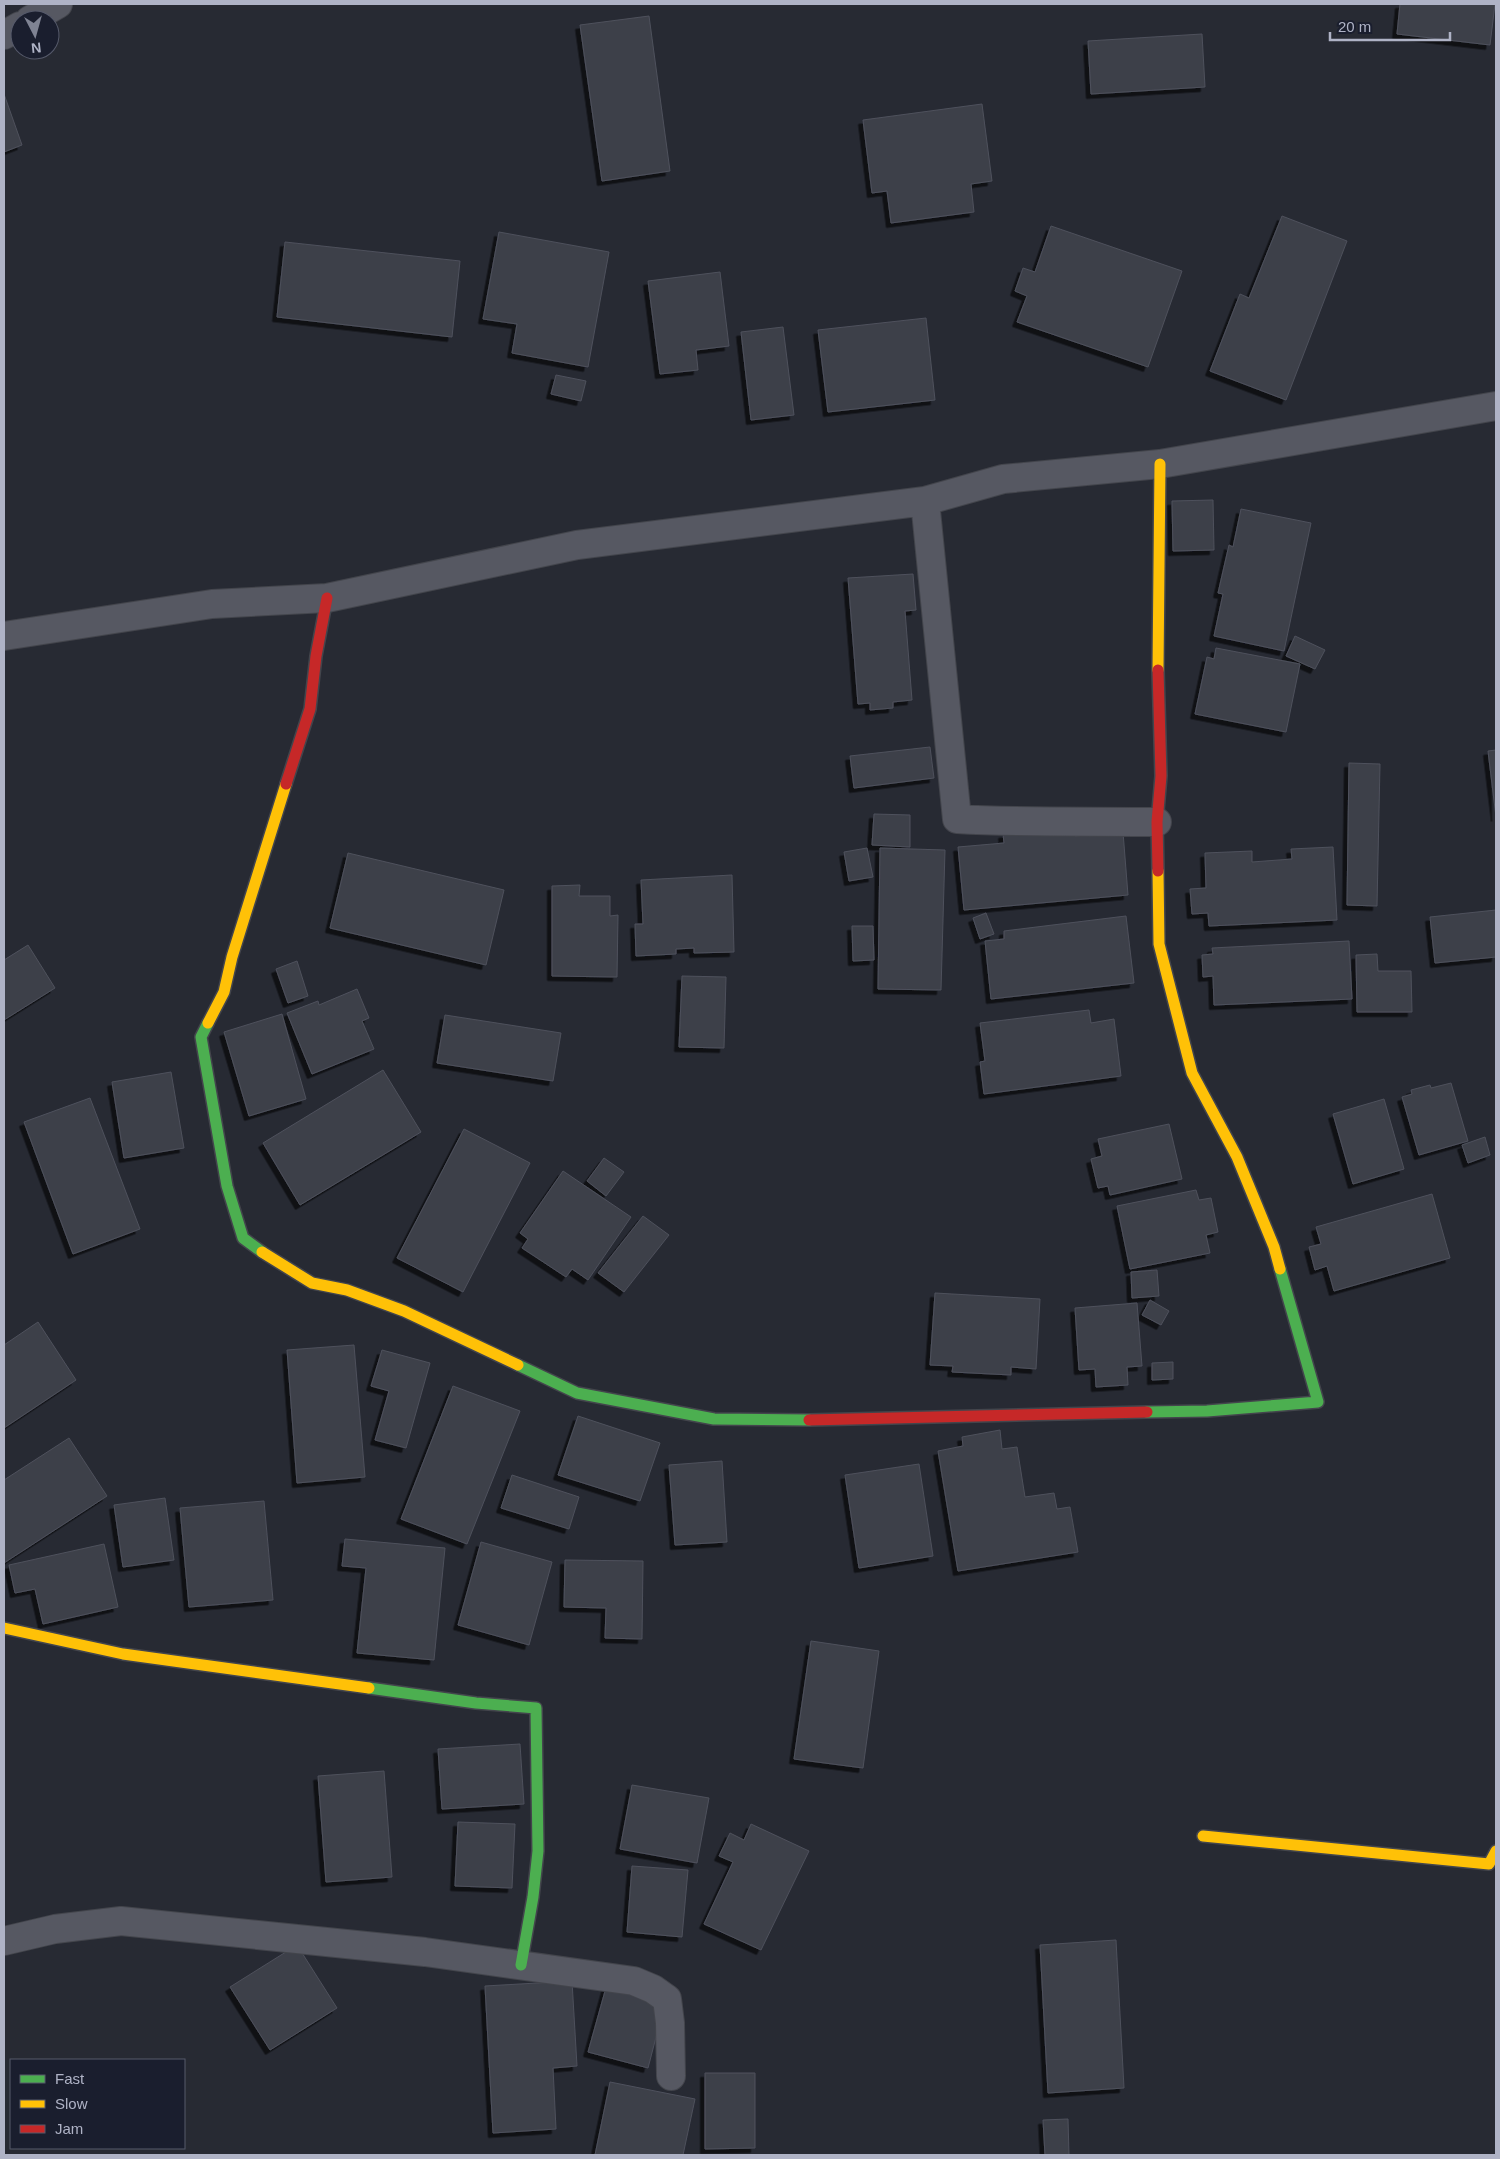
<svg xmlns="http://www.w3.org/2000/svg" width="1500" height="2159" font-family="Helvetica,sans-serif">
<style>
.building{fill:#3e404a;stroke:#4e515c;filter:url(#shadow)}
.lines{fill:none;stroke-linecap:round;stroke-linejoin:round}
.street-casing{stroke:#43454c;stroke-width:30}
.fast-casing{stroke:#43454c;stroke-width:14}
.slow-casing{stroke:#43454c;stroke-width:14}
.jam-casing{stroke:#43454c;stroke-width:14}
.street{stroke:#565862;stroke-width:28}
.fast{stroke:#4caf50;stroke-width:11}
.slow{stroke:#ffc107;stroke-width:11}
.jam{stroke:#c62828;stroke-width:11}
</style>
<defs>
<filter id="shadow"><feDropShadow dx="-4.5" dy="4.5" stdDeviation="0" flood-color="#0009"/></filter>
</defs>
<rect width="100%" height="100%" fill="#272a33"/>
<path class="building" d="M1400,4h95l-5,41 -93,-11z
M649,16l21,155 -68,10 -22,-156z
M1202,34l3,53 -114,7 -3,-53z
M4,94l18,51 -18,7z
M982,104l10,77 -21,3 3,28 -83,11 -4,-32 -15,2 -9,-73z
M1282,216l65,25 -61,159 -76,-29 30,-77 9,4z
M1051,226l131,45 -34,96 -131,-45 10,-26 -12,-5 8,-23 12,4z
M499,232l110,20 -21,115 -76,-14 5,-29 -34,-5z
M285,242l175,19 -8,76 -175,-20z
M720,272l9,74 -33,4 2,20 -38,4 -12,-93z
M926,318l9,82 -107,12 -10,-82z
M783,327l11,88 -43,5 -10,-88z
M556,375l30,6 -5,20 -30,-7z
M1213,500l1,50 -41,1 -1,-50z
M1241,509l70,14 -27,128 -70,-15 9,-42 -5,-1 11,-48 4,2z
M913,574l3,36 -11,1 7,89 -19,2v6l-23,2v-7l-12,1 -10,-126z
M1295,636l30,14 -10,19 -29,-13z
M1216,648l84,16 -14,68 -91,-18 12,-57 7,2z
M930,747l4,31 -80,10 -4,-32z
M1496,750v67l-8,-66z
M1349,763l31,1 -3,142 -30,-1z
M874,814l36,1v32l-38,-2z
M1074,827l1,9 48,-4 5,63 -164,15 -6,-63 46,-4 -1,-9z
M1333,847l4,73 -128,6 -1,-13 -16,1 -2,-25 16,-1 -1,-35 47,-2v11l40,-3 -1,-10z
M867,848l6,29 -24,4 -5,-29z
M880,848l65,2 -4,140 -63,-1z
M348,853l156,37 -18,75 -156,-37z
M732,875l2,77 -40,1v-5l-18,1v5l-40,2 -1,-32h8l-2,-44z
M580,885l-1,11h31v20l8,-1 -1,62 -65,-1v-90z
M1496,910v47l-61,6 -5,-46z
M986,913l8,21 -14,5 -7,-21z
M1126,916l8,67 -143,16 -6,-58 19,-2v-8z
M852,926h21l1,34 -21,1z
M1349,941l3,58 -138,6 -1,-29 -10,1 -1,-22 11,-1 -1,-6z
M28,945l27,43 -51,32v-60z
M1377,954l1,17h33l1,41h-55l-1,-57z
M297,961l11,35 -20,7 -12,-34z
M682,976l44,1 -2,71 -45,-1z
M357,989l12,29 -7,3 12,28 -62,25 -25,-61 31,-12 1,4z
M1089,1010l2,13 23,-4 7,57 -137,18 -4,-32 5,-1 -5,-38z
M282,1014l24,85 -57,17 -25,-84z
M445,1015l116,18 -8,48 -116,-18z
M383,1070l38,62 -121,73 -37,-62z
M171,1072l13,76 -60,10 -12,-76z
M1451,1083l17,58 -49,14 -17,-58 10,-3 -1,-4 19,-5 1,3z
M90,1098l50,131 -67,25 -49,-132z
M1384,1099l20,70 -51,15 -20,-70z
M1169,1124l13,55 -72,16 -2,-9 -10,2 -7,-29 11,-3 -4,-17z
M464,1129l66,34 -67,129 -66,-34z
M1485,1137l5,18 -22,8 -6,-18z
M604,1158l20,14 -18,24 -19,-15z
M563,1171l68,46 -43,63 -16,-11 -6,8 -44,-29 6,-9 -8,-6z
M1196,1190l3,10 12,-2 7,34 -12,3 4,18 -80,16 -13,-63z
M1432,1194l18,64 -116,33 -7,-25 -12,4 -6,-23 12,-3 -5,-17z
M643,1216l26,19 -45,57 -26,-19z
M1157,1270l2,26 -27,2 -1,-26z
M935,1293l105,6 -4,70 -25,-2v8l-59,-3 1,-6 -23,-1z
M1150,1300l19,11 -8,14 -19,-10z
M1137,1303l5,63 -15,1 1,18 -32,2 -1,-18 -16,1 -4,-62z
M38,1322l38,58 -72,48v-83z
M354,1345l11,132 -68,6 -10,-133z
M382,1350l48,13 -24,85 -31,-8 14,-49 -18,-5z
M1173,1362v17l-21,1v-17z
M453,1386l67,25 -53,133 -66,-25z
M578,1416l82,27 -20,58 -82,-26z
M1000,1430l2,19 15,-2 8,50 29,-4 3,16 13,-2 8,45 -120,19 -20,-120 25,-5 -1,-9z
M69,1438l38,58 -103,67v-83z
M722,1461l5,81 -52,3 -6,-80z
M919,1464l14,92 -74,12 -14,-93z
M512,1475l67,22 -10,32 -68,-21z
M165,1498l9,62 -51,7 -9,-62z
M264,1501l9,99 -84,7 -9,-99z
M345,1539l100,9 -11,112 -77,-7 9,-85 -24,-2z
M481,1542l71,20 -23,83 -71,-20z
M104,1544l14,63 -75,17 -8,-35 -20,4 -6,-28z
M565,1560l78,1 -1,78 -37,-1 1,-30 -42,-1z
M811,1641l68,10 -16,117 -69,-9z
M520,1744l4,60 -82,5 -4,-60z
M384,1771l8,106 -66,5 -8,-106z
M632,1785l77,13 -12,65 -77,-14z
M458,1822l57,2 -3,64 -57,-2z
M751,1824l58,27 -48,99 -57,-26 29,-62 -14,-6 11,-23 14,7z
M632,1866l56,4 -6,67 -55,-5z
M1116,1940l8,148 -76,5 -8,-148z
M297,1945l40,63 -67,42 -40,-63z
M572,1981l5,85 -24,2 3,61 -63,4 -8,-147z
M607,1984l59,15 -18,69 -60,-16z
M705,2073h50v75l-50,1z
M610,2082l85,17 -12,56h-88z
M1068,2119l1,36h-24l-2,-35z"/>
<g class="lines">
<defs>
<path id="street" d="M30,20l28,-16
M4,35l16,-9
M925,501l32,318c66,4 133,2 200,3
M4,636l208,-32 115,-6 250,-53 348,-44 78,-22 157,-15 336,-58
M4,1941l51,-12 66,-8 304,31 209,29 19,8 14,10 3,24 1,53"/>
<path id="fast" d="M208,1023l-7,14 26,149 16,52 19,14
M518,1365l59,28 137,26 95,1
M1147,1412l60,-1 111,-9 -38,-133
M369,1688l107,15 60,5 2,143 -5,46 -12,68"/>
<path id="slow" d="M1158,670l2,-206
M1158,871l1,73 33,129 45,84 37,90 6,22
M208,1023l16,-31 8,-35 54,-173
M262,1252l50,31 35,7 57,21 114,54
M4,1628l119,26 246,34
M1203,1836l286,28 7,-13"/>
<path id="jam" d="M286,784l24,-75 6,-53 11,-58
M1158,871l-1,-49 4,-46 -3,-106
M809,1420l338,-8"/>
</defs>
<use href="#street" class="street-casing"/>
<use href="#fast" class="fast-casing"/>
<use href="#slow" class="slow-casing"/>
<use href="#jam" class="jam-casing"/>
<use href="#street" class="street"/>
<use href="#fast" class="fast"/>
<use href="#slow" class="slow"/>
<use href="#jam" class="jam"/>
</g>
<rect width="1500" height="2159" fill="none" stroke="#afb3c6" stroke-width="10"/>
<rect x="10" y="2059" width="175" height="90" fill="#1a1e2e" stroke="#565a6b"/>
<rect x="20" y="2075" width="25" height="8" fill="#4caf50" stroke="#565a6b"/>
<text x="55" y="2084" font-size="15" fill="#afb3c6">Fast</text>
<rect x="20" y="2100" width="25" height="8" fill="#ffc107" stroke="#565a6b"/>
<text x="55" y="2109" font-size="15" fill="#afb3c6">Slow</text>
<rect x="20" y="2125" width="25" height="8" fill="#c62828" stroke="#565a6b"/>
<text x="55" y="2134" font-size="15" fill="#afb3c6">Jam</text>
<g transform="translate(35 35) rotate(174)"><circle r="24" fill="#1a1e2e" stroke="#565a6b"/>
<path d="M0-4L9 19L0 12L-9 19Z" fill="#7f8393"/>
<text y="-8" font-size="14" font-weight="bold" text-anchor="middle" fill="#afb3c6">N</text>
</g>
<path d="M1330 32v8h120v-8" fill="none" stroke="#afb3c6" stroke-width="2.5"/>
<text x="1338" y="32" font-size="15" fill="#afb3c6" stroke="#1a1e2e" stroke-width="4" paint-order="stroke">20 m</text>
</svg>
